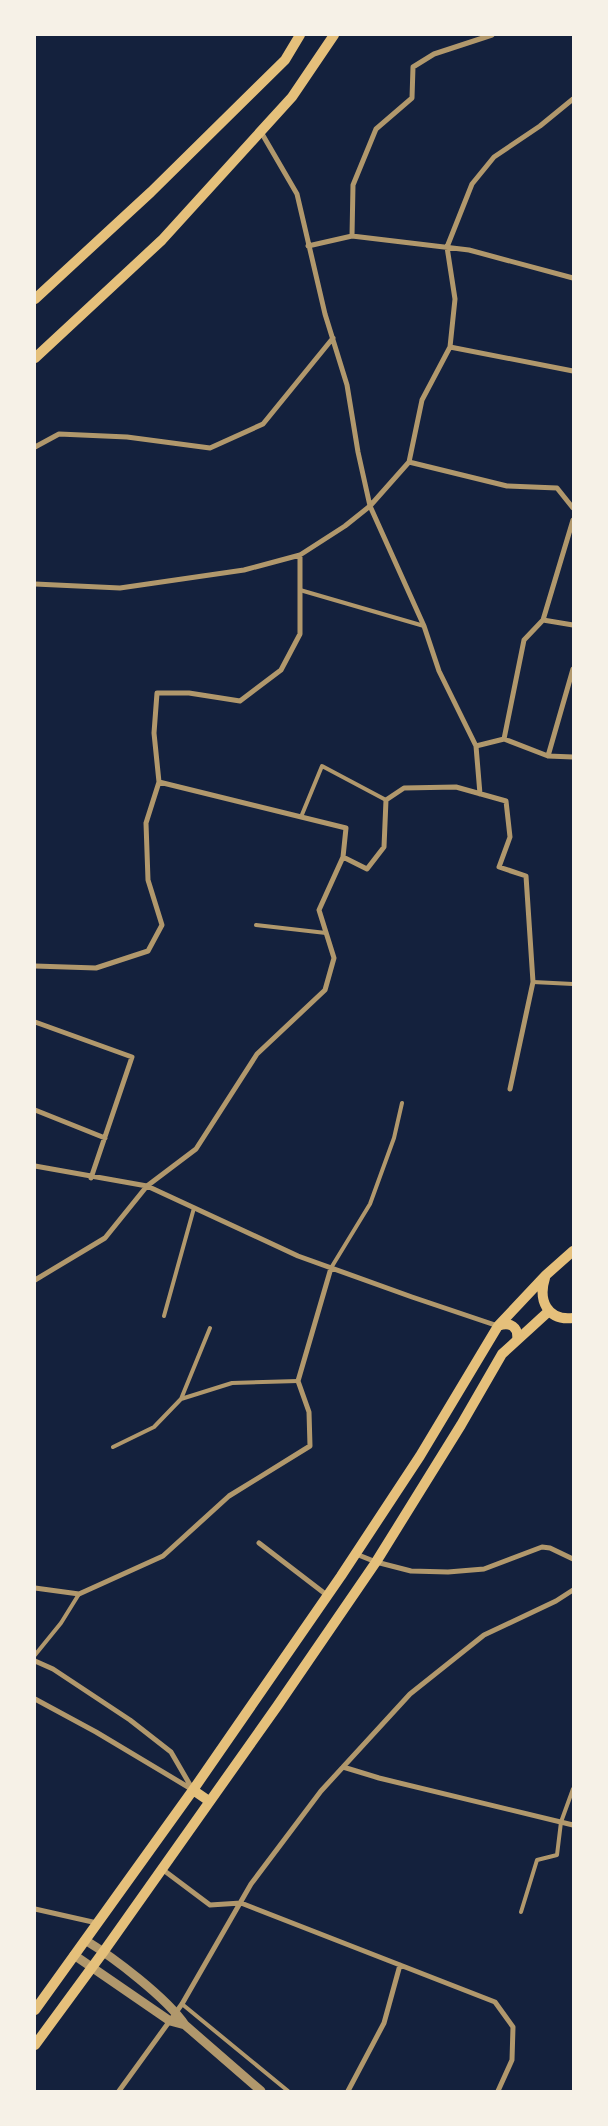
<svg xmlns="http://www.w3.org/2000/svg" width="608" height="2126" font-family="Manrope,sans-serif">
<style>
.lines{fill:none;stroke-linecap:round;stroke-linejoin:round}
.service{stroke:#b1986c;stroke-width:4}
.minor{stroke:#b1986c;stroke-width:5}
.tertiary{stroke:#b1986c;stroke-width:9}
.secondary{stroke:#e5c07b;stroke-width:10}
</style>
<rect width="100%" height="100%" fill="#14213d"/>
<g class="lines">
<path class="service" d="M300,590l124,36
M301,817l21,-51 64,34
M256,925l70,8
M533,982l40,2
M331,1268l39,-64 24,-66 8,-35
M164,1316l30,-108
M181,1399l29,-71
M113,1447l41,-20 27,-28 51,-16 66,-2
M35,1655l26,-32 18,-29
M521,1912l16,-52 20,-5 4,-33 12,-33
M182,2004l106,87"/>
<path class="minor" d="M261,132l36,62 28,120 22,71 11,67 12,54 54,120 15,45 37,75 4,48
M352,236l1,-51 23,-56 36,-31 1,-31 21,-13 58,-19
M308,246l44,-10 117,14 104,28
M450,347l123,24
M35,447l24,-13 68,3 83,11 53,-24 70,-86
M409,462l98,24 50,2 16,20
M35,584l85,4 124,-18 56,-15 45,-29 25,-20 39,-44 13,-62 28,-53 5,-48 -8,-52 25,-63 22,-27 46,-31 33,-27
M543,620l30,5
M504,739l20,-99 19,-20 30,-100
M476,746l28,-7 44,17 25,1
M548,756l25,-87
M343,857l24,12 17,-22 2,-47 18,-12 52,-1 50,14 4,36 -11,30 27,9 7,106 -23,107
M35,966l61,2 52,-17 14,-26 -14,-45 -2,-57 13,-41 -5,-49 3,-40h32l51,8 41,-31 19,-36v-79
M35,1022l97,35 -41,121
M35,1110l70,28
M35,1166l112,20 151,70 114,41 86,29
M35,1280l70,-42 42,-52 49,-37 61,-95 68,-64 9,-32 -15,-48 24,-53 3,-29 -187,-46
M259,1543l69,53
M356,1554l20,8 35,9 37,1 36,-3 58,-22 8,1 23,11
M35,1588l44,6 84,-38 66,-60 81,-50 -1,-34 -11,-31 33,-113
M35,1661l18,8 77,51 41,32 22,38 -97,-58 -61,-33
M343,1767l36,11 194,47
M162,1869l48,36 31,-2 254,99 18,25 -1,33 -14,31
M35,1909l62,14
M119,2091l63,-87 69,-120 70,-93 89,-97 74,-59 72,-34 17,-11
M348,2091l36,-68 16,-58"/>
<path class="tertiary" d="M85,1940c28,17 82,58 100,85l76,66
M74,1955l96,66 15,4"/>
<path class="secondary" d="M35,299l116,-107 134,-132 15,-25
M35,358l127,-118 130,-143 42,-62
M545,1278c-7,22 2,43 28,40
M498,1326c12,-5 21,1 19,14
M193,1790l16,11
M35,2010l158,-220 148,-214 79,-120 78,-130 48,-51 27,-24
M35,2045l69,-94 174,-246 98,-143 85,-137 41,-71 47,-43"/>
</g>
<rect width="608" height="2126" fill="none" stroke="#f6f1e7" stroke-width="72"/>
</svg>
